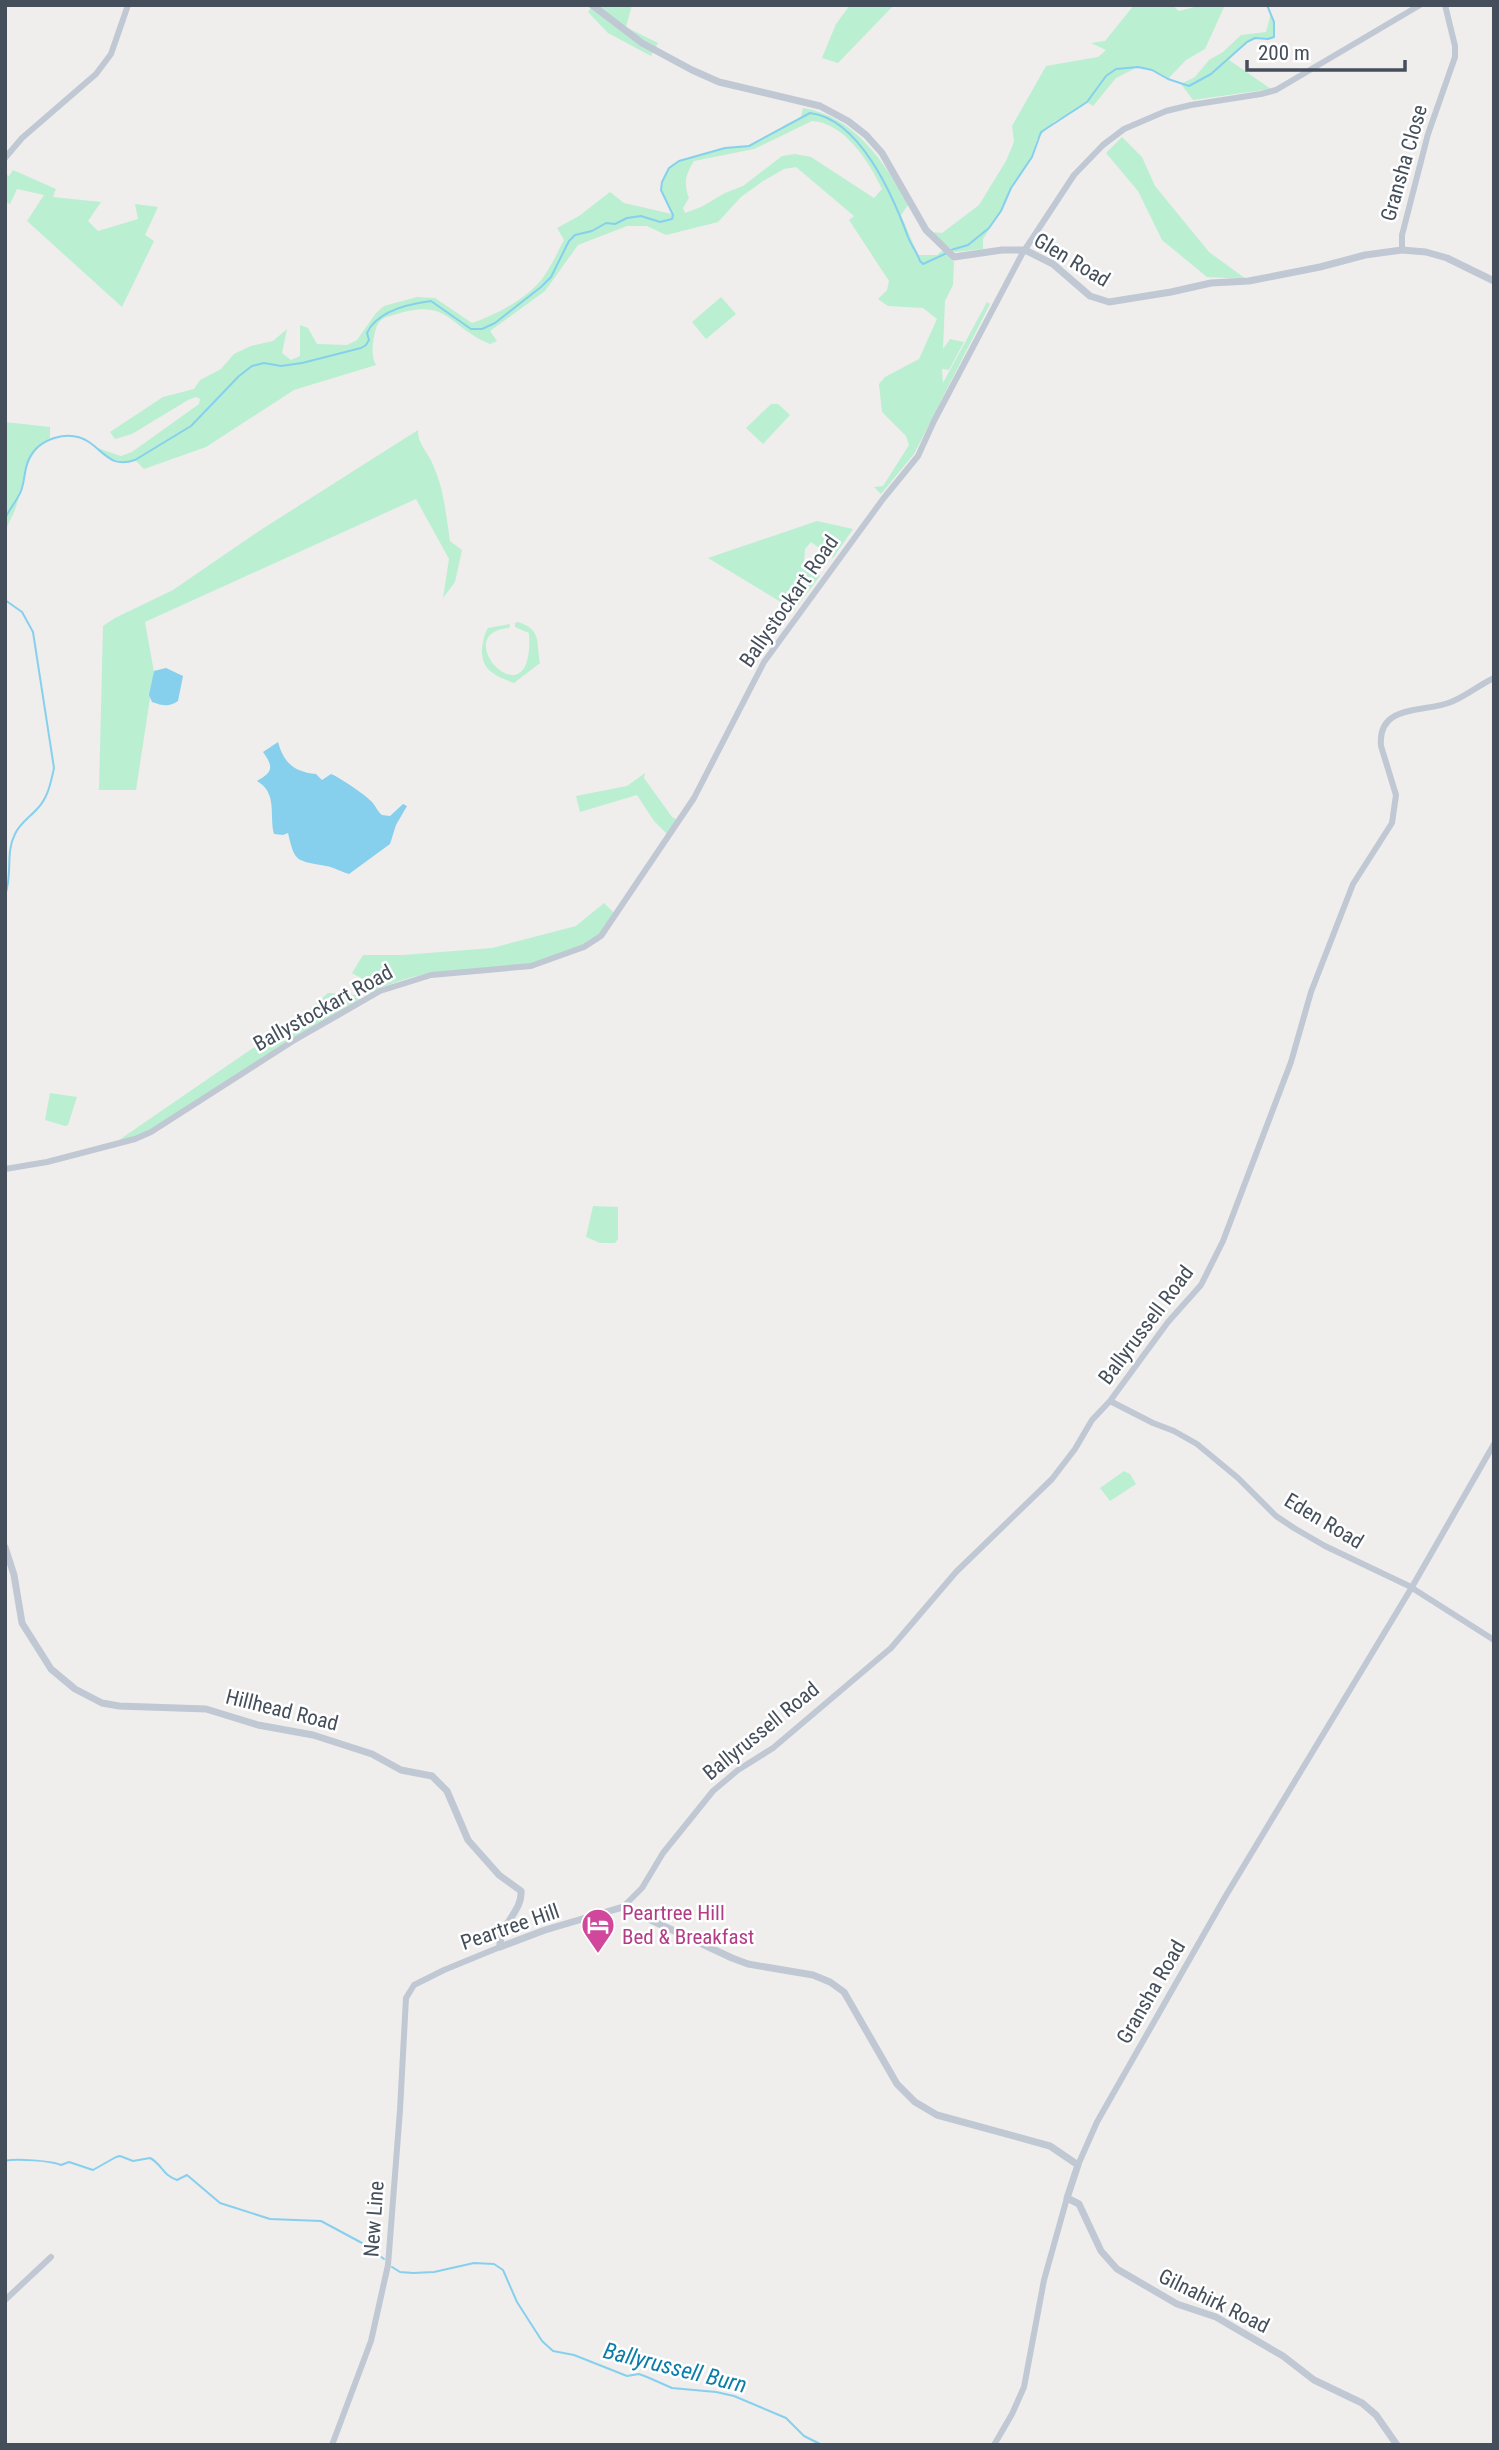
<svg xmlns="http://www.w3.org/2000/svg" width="1499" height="2450" font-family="'Roboto Condensed',sans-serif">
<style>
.green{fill:#baefd2;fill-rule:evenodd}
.water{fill:#86d0ed}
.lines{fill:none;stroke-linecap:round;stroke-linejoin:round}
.stream{stroke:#86d0ed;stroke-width:2}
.minor{stroke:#c0c8d3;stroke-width:6}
.tertiary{stroke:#c0c8d3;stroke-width:7}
.labels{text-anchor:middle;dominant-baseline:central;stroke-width:5;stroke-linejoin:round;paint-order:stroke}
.street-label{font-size:21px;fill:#454f5b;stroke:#fff}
.hotel-label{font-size:21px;fill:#b23c85;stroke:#fff;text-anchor:start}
.water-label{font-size:23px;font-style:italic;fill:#0a7da9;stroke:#fff}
</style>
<rect width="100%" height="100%" fill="#f0eded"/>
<path class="green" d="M593,5h39l-6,22 32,16 -7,13 -43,-23 -20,-21z
M850,5h44l-56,58 -16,-5 14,-34z
M1134,5h38l7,6 23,-6h23l-20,44 -19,11 -18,19 -16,-9 -14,-3 -22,11 -23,28 -6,-4 -10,8 -22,11 -18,18 -5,18 -21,31 -10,23 -18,28v10l-28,3 -24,-20 11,1 37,-28 27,-44 8,-19 -2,-16 34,-60 52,-9 8,-7 -15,-7 14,-2z
M1271,13l4,16 -1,8c-7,3 -10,0 -18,1 -10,2 -20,15 -27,22l42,29 -78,11 -12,-16 14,-7 14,-17 14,-8 18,-17 25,-3z
M803,108c52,9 81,53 105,97l-7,10 17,40h19l6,-5 11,12 -1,23 -8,16 -2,48 7,-10 14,3 -15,28 -7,-1 1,14 44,-81 3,2 -76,150 -33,40 -7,-7 9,-1 26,-41 -3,-9 -24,-24 -3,-28 6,-7 34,-18 18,-40 -14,-11 -35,-2 -10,-7 9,-9 2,-9 -40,-61 5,-4 -58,-49 -12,2 -21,12 -22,16 -23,25 -52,13 -19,-9h-20l-49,19 -33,46 -55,40 7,10 -7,3c-43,-18 -41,-46 -93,-30 -10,3 -17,3 -21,14 -3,11 -6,28 0,37l-82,25 -88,57 -62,22 -9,-9c-16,5 -26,-2 -38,-12l24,8 11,-4 67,-48 1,-5 -4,-2 -8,3 -56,34 -17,5 -5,-7 53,-35 31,-8 6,-9 21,-11 13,-15 17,-8 22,-5 14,-12 -5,24 9,7 9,-4v-31l8,3 9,16 30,1 10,-5 19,-27 8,-7 33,-9 18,1 37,25c25,-9 53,-23 70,-44 9,-12 15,-26 22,-39l-7,-12 22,-12 31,-24 14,11 48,11 -11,-24 1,-8 7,-14 10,-7 45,-13 25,-2 52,-29zM812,121c32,1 58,42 70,68l-8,9 -63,-41 -16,-3 -13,2 -39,30 -18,7 -24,14 -16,6 -2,-5 6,-10c-6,-15 -3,-24 5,-37l60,-12z
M1122,137l20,20 13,29 54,66 37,27 -39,-2 -45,-37 -24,-49 -32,-38z
M13,170l43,19 -3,8 48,5 -13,19 10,10 40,-12 -3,-15 23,3 -13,28 9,6 -32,66 -95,-86 17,-26 -27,-6 -7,15 -5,-2v-28l4,2z
M721,297l15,17 -30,25 -14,-17z
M771,404h7l12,11 -27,29 -17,-16z
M5,422l45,5v11c-26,15 -25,43 -34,69 -3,9 -8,16 -11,26z
M418,430c-1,13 11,24 15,35 11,24 13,50 17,76l12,9 -7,32 -12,16 6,-39 -33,-60 -271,123 9,50 -18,118h-37l4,-164 12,-8 58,-28 86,-59z
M817,521l36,8 -20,29 -22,-16 -6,7 -1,14 13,7 3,6 -26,34 -86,-52z
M518,622c24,8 18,19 22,41l-26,20c-18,-7 -33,-12 -32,-34 1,-8 2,-14 6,-21l22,-4 -1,4c-64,5 26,100 20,5l-14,-6v-4z
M645,773l-1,5 28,39 7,4 -9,16 -16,-16 -17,-26 -57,17 -4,-16 51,-10z
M604,903l12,12c-42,61 -120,49 -184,58 -22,3 -42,11 -62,20l-7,-14 -11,-6 11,-18h40l89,-7 84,-22z
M328,993l29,2 3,4 -211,131 -14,7 -16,3 131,-90 41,-24z
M50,1093l27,4 -9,28 -3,1 -20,-6z
M593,1206l25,1v32l-3,4h-15l-14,-6z
M1124,1471l6,3 6,10 -26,17 -10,-13z"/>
<path class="water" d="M166,668l17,8 -5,25c-9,6 -15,5 -26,1l-3,-7 5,-24z
M278,742c6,22 17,30 38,32l6,6 9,-6c5,1 36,22 40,27 5,5 6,10 11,14l8,1 13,-12 4,2 -11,19 -6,19 -41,30c-8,-2 -15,-7 -23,-8 -29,-6 -31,-2 -38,-33l-5,2 -9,-1c-5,-18 4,-41 -17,-53 17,-9 16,-15 6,-29z"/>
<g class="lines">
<path class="stream" d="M951,250l17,-5 21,-17 12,-17 10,-23 21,-31 9,-25 46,-30 19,-26 10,-7 22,-2 14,3 16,9 21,7 22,-12 36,-32 8,-4 13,1 6,-2v-15l-7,-17
M5,519c4,-10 12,-18 16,-28 4,-10 3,-22 8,-32 10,-21 40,-30 60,-17 17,12 23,26 46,18l56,-34 48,-50 13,-10 12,-3 17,3 21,-3 59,-15 5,-3 3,-5 -2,-7c10,-22 41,-29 64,-32l40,28h11l13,-6 46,-36 10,-10 18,-36 6,-6 17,-4 14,-8 9,1 12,-6 14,-2 19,6 12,-3 1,-4 -12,-25 1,-8 7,-14 10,-7 46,-13 24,-2 61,-33c50,6 83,83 98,124 3,8 9,15 12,24l3,3 24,-11
M5,600l17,12 11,20 21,136c-3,14 -6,30 -17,41 -7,8 -17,14 -22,25 -10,19 -2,41 -10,61
M5,2161c10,-3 48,0 56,4l8,-3 24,8 23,-13 4,-1 13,5 17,-3c13,7 11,16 27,22l10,-5 33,28 50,16 51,2 41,22 22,16
M392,2267l8,5 13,1 21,-1 40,-9 20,1 9,6 14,32 25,39 11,10 21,4 53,21 12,-2 8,3 25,11 44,4 18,4 52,22 18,18 18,9"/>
<path class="minor" d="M5,158l17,-20 74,-64 15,-20 17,-49
M1402,250v-15l26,-101 27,-77v-11l-10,-41
M5,1169l42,-7 88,-23 16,-7 142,-91 87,-50 51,-16 100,-9 53,-19 17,-11 93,-138 70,-136 119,-163 35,-43 16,-35 88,-167 52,-79 29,-30 21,-16 42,-18 25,-6 70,-11 15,-4 144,-85
M1110,1401l43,22 21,8 23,13 41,34 38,38 18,12 31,18 84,40 85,54
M623,1907l19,-19 21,-35 50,-62 25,-21 35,-22 118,-100 65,-76 96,-93 23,-30 17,-29 18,-19 58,-79 33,-37 22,-44 68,-179 20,-70 42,-108 39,-61 4,-28 -15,-49c-4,-43 44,-33 70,-44 15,-6 28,-17 43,-24
M1078,2165l19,-43 128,-225 187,-310 82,-143
M5,2300l46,-43
M332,2445l39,-104 17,-76 12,-155 6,-112 8,-13 30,-15 56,-23
M994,2445l18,-31 12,-27 20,-107 23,-82"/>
<path class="tertiary" d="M592,5l50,38 50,27 27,12 101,24 28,15 18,14 16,18 44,77 28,27 48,-7h23l28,14 37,32 19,6 62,-10 40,-9 38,-2 71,-14 45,-12 37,-5 24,2 21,6 47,23
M5,1547l9,28 8,48 29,46 24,20 27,14 17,3 87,3 52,16 55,10 59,19 29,16 31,6 15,15 21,49 31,35 22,16c2,20 -23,35 -21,56l45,-17 78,-23 109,51 16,6 65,11 17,7 14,10 53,92 18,18 22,13 113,31 28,19 -11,33 12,6 22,47 16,18 60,35 39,13 67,39 31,24 48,23 14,12 21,30"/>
</g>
<defs>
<symbol id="hotel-pin" viewBox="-11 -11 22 30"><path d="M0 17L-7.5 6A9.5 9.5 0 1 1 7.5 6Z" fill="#d1479c" stroke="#fff"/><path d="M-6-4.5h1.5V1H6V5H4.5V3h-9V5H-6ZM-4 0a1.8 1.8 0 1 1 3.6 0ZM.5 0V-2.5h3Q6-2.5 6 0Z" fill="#fff"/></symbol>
</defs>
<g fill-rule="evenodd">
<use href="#hotel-pin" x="579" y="1906" width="38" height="52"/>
</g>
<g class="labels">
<g class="street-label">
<text transform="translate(1404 163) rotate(-74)">Gransha Close</text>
<text transform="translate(1072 260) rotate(31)">Glen Road</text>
<text transform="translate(789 601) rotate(-55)">Ballystockart Road</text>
<text transform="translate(323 1008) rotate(-29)">Ballystockart Road</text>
<text transform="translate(1146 1325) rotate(-53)">Ballyrussell Road</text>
<text transform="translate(1324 1521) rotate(31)">Eden Road</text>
<text transform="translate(282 1710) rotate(14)">Hillhead Road</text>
<text transform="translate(761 1731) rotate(-39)">Ballyrussell Road</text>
<text transform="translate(510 1927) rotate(-19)">Peartree Hill</text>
<text transform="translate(1151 1992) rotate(-60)">Gransha Road</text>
<text transform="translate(374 2219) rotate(-86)">New Line</text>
<text transform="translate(1214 2301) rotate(26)">Gilnahirk Road</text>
</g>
<g class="hotel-label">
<text x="622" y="1913">Peartree Hill<tspan x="622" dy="24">Bed &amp; Breakfast</tspan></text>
</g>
<g class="water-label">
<text transform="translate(675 2368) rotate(14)">Ballyrussell Burn</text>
</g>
</g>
<rect width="1499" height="2450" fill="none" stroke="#454f5b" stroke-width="14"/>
<path d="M1247 60v10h158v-10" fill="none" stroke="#454f5b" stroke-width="3.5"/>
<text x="1258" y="60" font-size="21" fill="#454f5b" stroke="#ffffff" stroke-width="5" paint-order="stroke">200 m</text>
</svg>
